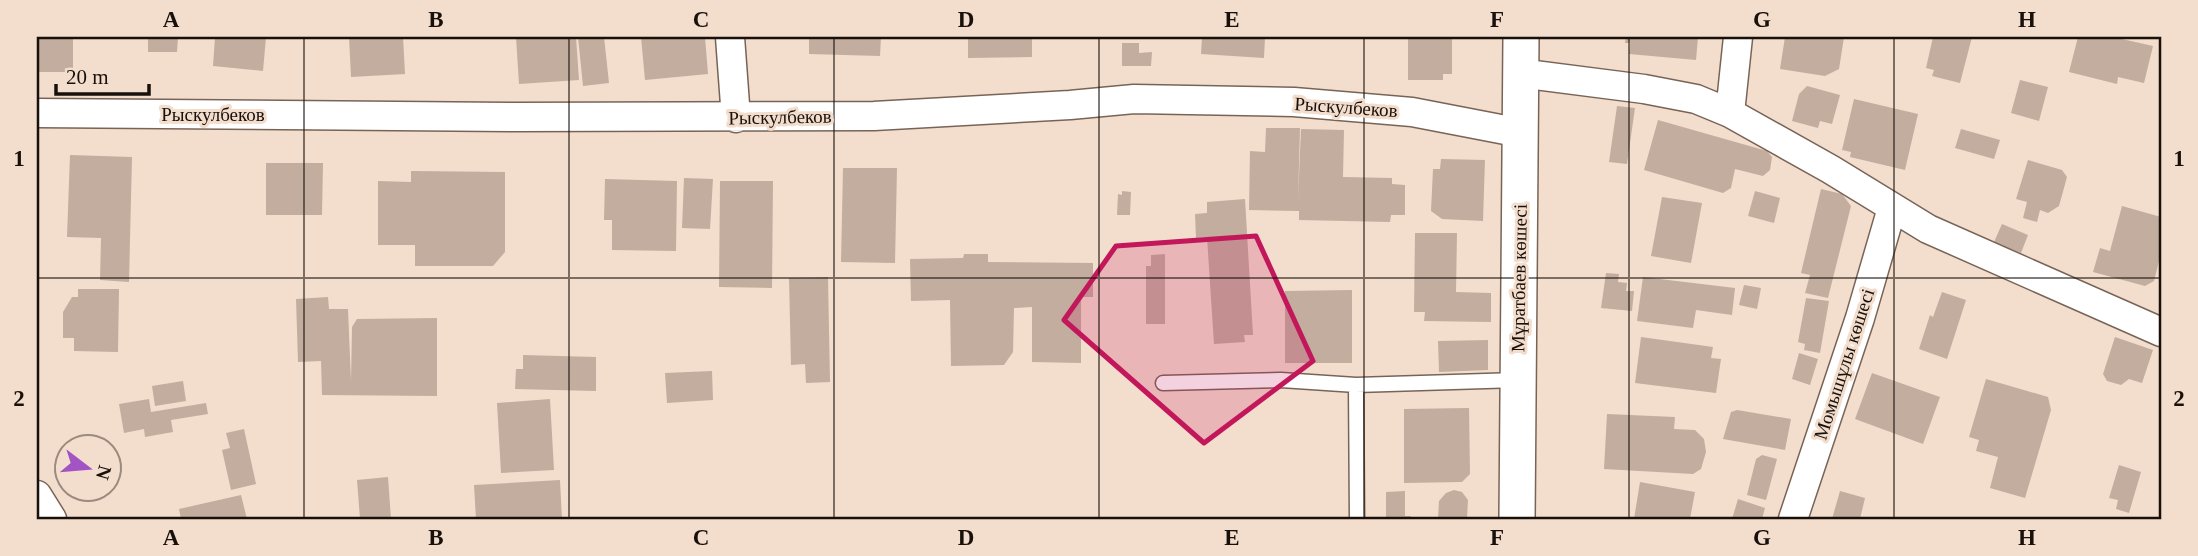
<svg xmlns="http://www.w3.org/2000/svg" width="2198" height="556" font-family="Georgia,serif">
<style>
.building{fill:#c3ad9e}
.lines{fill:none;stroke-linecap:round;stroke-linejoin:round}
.service-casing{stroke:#786457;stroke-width:17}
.minor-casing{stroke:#786457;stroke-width:31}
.tertiary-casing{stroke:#786457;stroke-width:38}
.service{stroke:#fff;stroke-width:14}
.minor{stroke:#fff;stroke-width:28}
.tertiary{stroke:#fff;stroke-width:35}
.marked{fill:#c2185b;fill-opacity:0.2;stroke:#c2185b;stroke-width:5;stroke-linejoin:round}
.grid{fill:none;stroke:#18100b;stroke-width:2;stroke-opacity:0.55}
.labels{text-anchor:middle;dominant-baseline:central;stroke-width:6;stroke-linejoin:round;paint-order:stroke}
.street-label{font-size:19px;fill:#18100b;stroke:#f3ddcd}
.neatline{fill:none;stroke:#18100b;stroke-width:2.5}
.grid-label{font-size:23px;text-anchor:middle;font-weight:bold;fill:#18100b}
</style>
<rect width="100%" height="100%" fill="#f3ddcd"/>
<path class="building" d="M37,37h36v35h-36z
M148,37h30l-1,15h-29z
M215,37h51l-3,34 -50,-5z
M349,37h54l2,37 -54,3z
M516,37h60l3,43 -60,4z
M578,37h26l5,46 -26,3z
M641,37h64l3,37 -63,6z
M809,37h72l-1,19 -71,-2z
M968,37h64v20l-64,1z
M1202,37h63l-1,21 -63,-4z
M1408,37h44v37h-9v6h-35z
M1626,37h72l-2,23 -67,-6 1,-11h-5z
M1785,37h59l-5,32 -14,7 -45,-7z
M1933,37h39l-12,46 -28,-7 2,-6 -8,-2z
M2078,37h35l40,9 -9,37 -26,-6 -1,7 -48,-12z
M1122,43h17v10l13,-1 -1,14h-29z
M2020,80l28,7 -9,34 -28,-8z
M1807,86l33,9 -8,29 -12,-3 -2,7 -26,-7 7,-27z
M1854,99l64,15 -13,56 -55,-13 1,-5 -9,-2z
M1617,106l18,2 -8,56 -18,-2z
M1658,120l109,31 5,6 -2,13 -7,6 -28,-7 -4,19 -8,5 -79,-23z
M1266,128h34l-2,72 3,-71 43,1 -1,47 49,1v6l13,1v30h-14l-1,7 -91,-2v-9l-50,-1 1,-59 15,1z
M1961,129l39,11 -6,19 -39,-11z
M70,155l62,2 -3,125 -29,-2 1,-42 -34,-1z
M1441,159l44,1 -2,61 -41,-2 -11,-8 2,-42h7z
M2028,160l34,10 5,7 -8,29 -11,7 -8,-3 -3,12 -14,-4 4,-16 -11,-3z
M266,163h57l-1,52h-56z
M843,168h54l-2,95 -54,-1z
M411,171l94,1v80l-12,14h-78v-21h-37v-64l33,1z
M684,178l29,1 -3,50 -28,-1z
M605,179l72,2 -1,70 -64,-1v-30h-8z
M720,181h53l-1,107 -53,-1z
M1821,189l21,5 9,12 -23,92 -23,-5 5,-18 -9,-2z
M1122,191l9,1 -1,23h-13l1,-21 4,1z
M1755,191l25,7 -6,25 -26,-7z
M1662,197l40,6 -11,60 -40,-7z
M1245,199l8,136h-9l1,7 -31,2 -7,-107 -11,1 -1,-24 12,-1v-11z
M2122,206l39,11v36l-7,28 -9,5 -52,-14 7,-24 10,3z
M2002,224l26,11 -7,18 -27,-11z
M1415,233h42l-1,59 35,1v29l-67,-1 1,-9h-11z
M964,254h24v8l105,1v34h-12v66l-49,-1v-55l-18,1 -1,44 -9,13 -53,1 -1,-66 -39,1 -1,-42 53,-1z
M1165,254v70h-19v-58h5v-11z
M1606,273l13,1 -1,8 9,1 -1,8h8l-2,20 -31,-3z
M828,277l2,105 -24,1 -1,-19 -14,1 -2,-87z
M1643,277l92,11 -3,27 -36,-5 -3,18 -56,-7z
M1744,285l17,3 -4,21 -18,-4z
M78,289h41l-1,63 -44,-1v-13h-11v-26l9,-15h6z
M1352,290v73h-67v-72z
M1942,292l24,8 -19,59 -28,-10 11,-34 3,2z
M328,297l1,12h19l3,72 1,-54 5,-8 80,-1v78l-115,-1 -1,-34 -23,1 -2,-63z
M1806,298l23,3 -9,52 -16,-3 1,-6 -7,-2z
M1641,337l72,10 -2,11 10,1 -5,34 -81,-10z
M2115,337l38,13 -11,33 -13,-4 -8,6 -14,-4 -4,-7z
M1488,340v30l-49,2 -1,-31z
M1799,353l19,6 -8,26 -18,-6z
M523,355l73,2v34l-81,-2 1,-20h7z
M712,371l1,29 -46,3 -2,-30z
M1872,373l68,24 -17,47 -68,-25z
M1986,379l62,18 3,13 -26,88 -35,-10 8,-31 -22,-6 3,-11 -10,-3z
M183,381l3,20 -31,5 -3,-20z
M149,399l2,13 55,-9 2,11 -37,6 2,12 -28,5 -1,-8 -20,4 -5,-29z
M550,399l4,71 -53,3 -4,-70z
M1469,408l1,66 -8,8 -58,1v-74z
M1737,410l54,9 -6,31 -62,-11 8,-27z
M1607,414l68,3 -1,12 21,1 9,9 2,13 -5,17 -8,5 -89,-5z
M244,429l12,55 -25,6 -9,-40 8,-2 -4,-15z
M1762,455l15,4 -11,41 -19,-5 9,-36z
M2119,465l22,7 -12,41 -13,-4 2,-9 -9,-2z
M388,477l3,42h-31l-3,-39z
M560,480l2,39h-86l-2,-34z
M1640,482l55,10 -5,27h-56z
M1454,490l8,2 6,8 -1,19h-29l1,-18 7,-8z
M1405,491v25h6v3h-25v-27z
M1840,491l25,7 -5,21h-28z
M241,495l6,24h-66l-2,-10z
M1738,499l27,9 -3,11h-30z"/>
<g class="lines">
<defs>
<path id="service" d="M1163,383l118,-3 75,5 162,-5
M1356,385l1,134"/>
<path id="minor" d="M730,37l6,81
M1520,73l124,16 52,10 34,14 100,56 98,60 233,103
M37,113l479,4 358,-1 196,-11 64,-6 160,3 118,10 109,21
M1730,113l8,-76
M37,495l15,24
M1793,519l67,-201 32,-110"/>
<path id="tertiary" d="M1517,519l4,-482"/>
</defs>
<use href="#service" class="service-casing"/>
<use href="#minor" class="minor-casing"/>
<use href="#tertiary" class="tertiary-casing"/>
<use href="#service" class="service"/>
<use href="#minor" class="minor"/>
<use href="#tertiary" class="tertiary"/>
</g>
<path class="marked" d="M1256,236l57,125 -109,82 -140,-123 52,-74z"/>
<path class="grid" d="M304,37v482M569,37v482M834,37v482M1099,37v482M1364,37v482M1629,37v482M1894,37v482M37,278h2124"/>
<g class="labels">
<g class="street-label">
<text transform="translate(1346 107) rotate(4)">Рыскулбеков</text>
<text x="213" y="114">Рыскулбеков</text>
<text transform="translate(780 117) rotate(-1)">Рыскулбеков</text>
<text transform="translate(1519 278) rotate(-89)">Мұратбаев көшесі</text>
<text transform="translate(1844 364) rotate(-72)">Момышұлы көшесі</text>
</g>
</g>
<rect width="2198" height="556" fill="none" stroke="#f3ddcd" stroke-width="77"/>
<g transform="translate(88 468) rotate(106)"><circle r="33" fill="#f3ddcd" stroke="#9b8b7f" stroke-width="2"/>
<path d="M0-5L12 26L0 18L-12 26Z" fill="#a253c4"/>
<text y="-10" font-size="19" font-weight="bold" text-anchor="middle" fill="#18100b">N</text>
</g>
<path d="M56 84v10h93v-10" fill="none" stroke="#18100b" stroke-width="3.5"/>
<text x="66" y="84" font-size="21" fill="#18100b" stroke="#f3ddcd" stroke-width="5" paint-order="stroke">20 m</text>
<rect x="38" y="38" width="2122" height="480" class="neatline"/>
<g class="grid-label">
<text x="171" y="27">A</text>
<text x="436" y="27">B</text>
<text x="701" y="27">C</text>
<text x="966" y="27">D</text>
<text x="1232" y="27">E</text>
<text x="1497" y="27">F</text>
<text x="1762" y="27">G</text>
<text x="2027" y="27">H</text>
<text x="19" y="166">1</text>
<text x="2179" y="166">1</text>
<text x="19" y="406">2</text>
<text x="2179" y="406">2</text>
<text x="171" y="545">A</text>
<text x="436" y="545">B</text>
<text x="701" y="545">C</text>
<text x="966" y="545">D</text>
<text x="1232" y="545">E</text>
<text x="1497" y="545">F</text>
<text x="1762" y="545">G</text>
<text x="2027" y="545">H</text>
</g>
</svg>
